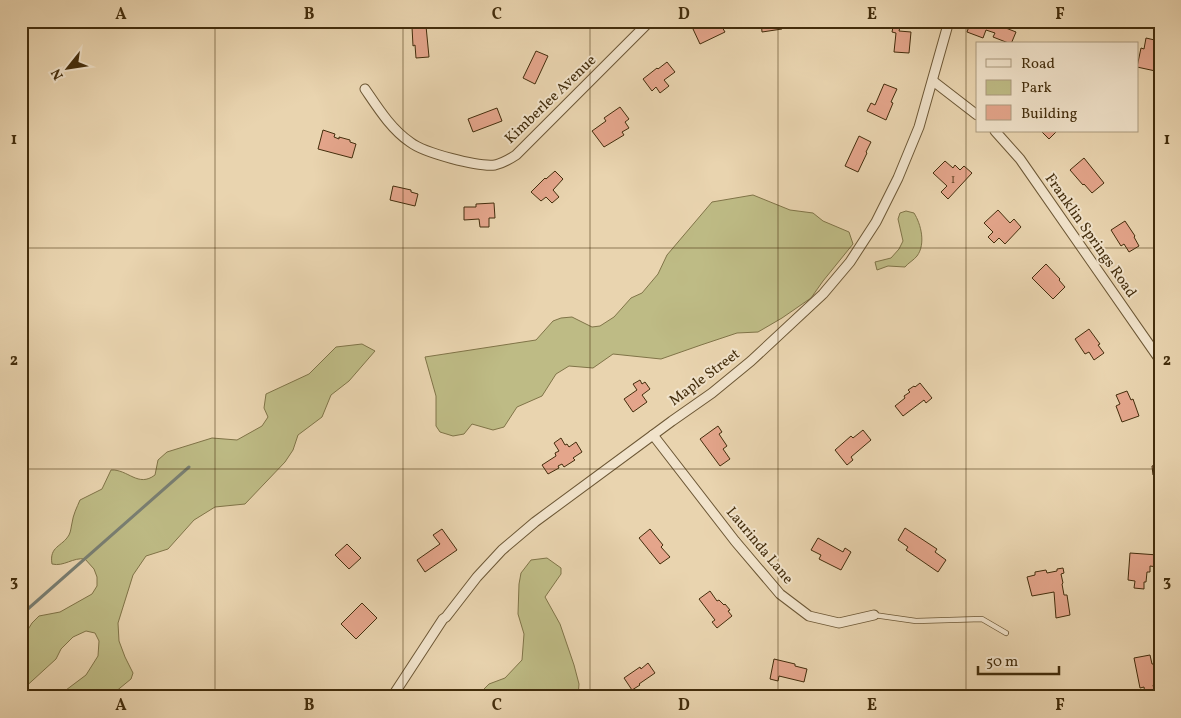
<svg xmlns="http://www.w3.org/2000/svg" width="1181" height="718" viewBox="0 0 1181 718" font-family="Vollkorn,serif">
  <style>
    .green { fill: #bebb85; stroke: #807448 }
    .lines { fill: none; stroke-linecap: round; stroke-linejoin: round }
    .stream { stroke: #797f73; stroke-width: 3 }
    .building { fill: #e4a58b; stroke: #432d0c }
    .service-casing { stroke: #6c5735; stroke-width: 6 }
    .minor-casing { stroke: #6c5735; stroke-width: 11 }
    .service { stroke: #f1e3cb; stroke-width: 4.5 }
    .minor { stroke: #f1e3cb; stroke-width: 9 }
    .grid { fill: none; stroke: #432d0c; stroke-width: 1; stroke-opacity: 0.55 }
    .labels { text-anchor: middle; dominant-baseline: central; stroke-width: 4; stroke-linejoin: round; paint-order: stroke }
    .number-label { font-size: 12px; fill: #6b4b2c }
    .street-label { font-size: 15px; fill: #432d0c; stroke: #f1e3cb }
    .neatline { fill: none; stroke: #432d0c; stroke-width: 2 }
    .grid-label { font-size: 16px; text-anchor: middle; font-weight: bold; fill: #432d0c }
  </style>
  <rect width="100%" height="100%" fill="#e9d4af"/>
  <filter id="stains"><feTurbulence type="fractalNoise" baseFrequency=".004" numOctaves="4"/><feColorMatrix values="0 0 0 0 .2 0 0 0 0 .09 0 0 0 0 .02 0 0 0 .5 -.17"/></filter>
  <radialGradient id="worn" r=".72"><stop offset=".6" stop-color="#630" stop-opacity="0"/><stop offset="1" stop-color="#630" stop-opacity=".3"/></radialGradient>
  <g class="green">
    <polygon points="753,195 790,210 813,213 823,221 849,232 853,244 823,281 811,298 782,318 758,332 737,333 701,345 661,359 613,354 593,368 569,366 556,374 542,396 517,407 504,427 493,430 472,424 464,434 453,436 440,432 436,426 436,396 425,357 536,340 553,321 561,318 572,317 592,327 600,326 614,317 631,298 642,293 658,274 667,255 712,202"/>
    <path d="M906 211 914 213C921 224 926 244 917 256 914 260 908 263 905 267L888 266 877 270 875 262 891 258 899 249 903 241 898 219 900 213Z"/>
    <path d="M362 344 375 351 349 381 331 395 322 417 298 435 293 450 285 462 245 504 215 507 194 520 168 549 146 556 133 575 118 623 119 641 125 657 133 673 131 679 109 697H65L66 690 86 675 98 656 99 641 95 633 86 631 73 637 61 649 56 659 21 691V641L32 623 39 616 60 612 92 594 97 586V577L94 569 85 559C73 557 64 567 52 564 49 546 62 547 69 535 71 531 71 527 72 523 73 515 77 507 80 500L102 489 111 470C128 469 138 488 155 475L158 460 167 452 212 438 237 440 262 426 268 417 264 408 266 394 309 374 336 347Z"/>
    <polygon points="547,558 561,568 561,574 545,597 560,624 574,665 579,684 578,697 483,697 484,689 489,684 505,678 522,660 524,634 518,614 519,584 521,573 531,560"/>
  </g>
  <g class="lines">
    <polyline class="stream" points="21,615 189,467"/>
  </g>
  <g class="building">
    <polygon points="710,21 712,25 719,22 725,32 700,44 693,29"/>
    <polygon points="761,21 781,21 782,29 762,32"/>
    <polygon points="971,21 988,21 1016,32 1011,44 993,37 995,33 986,30 983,38 967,32"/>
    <polygon points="426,26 429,57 416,58 415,45 413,46 412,27"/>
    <polygon points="893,27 900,27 899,31 911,32 909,53 894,52 896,33 892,32"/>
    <polygon points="1146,38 1159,41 1156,54 1160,55 1160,72 1137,67 1141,48 1144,49"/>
    <polygon points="536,51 548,56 535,84 523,78"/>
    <polygon points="667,62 675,72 664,80 669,86 660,93 656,87 652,91 643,79 657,68 658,69"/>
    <polygon points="884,84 897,89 891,102 893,103 886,120 867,111 871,103 875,105"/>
    <polygon points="620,107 629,119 625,122 629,128 622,132 624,135 604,147 592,131 606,121 604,118"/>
    <polygon points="497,108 502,121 473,132 468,119"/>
    <polygon points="323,130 335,134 334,137 339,139 339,137 350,140 350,142 356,144 352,158 318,149"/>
    <polygon points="1041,131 1057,131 1049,139"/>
    <polygon points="859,136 871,142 866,152 867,153 858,172 845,166"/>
    <polygon points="1084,158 1104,183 1092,193 1084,184 1083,185 1070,170"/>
    <polygon points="945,161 953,168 955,165 960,170 964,166 972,173 948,199 941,192 947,186 933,173"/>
    <polygon points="555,171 563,179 553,190 559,197 552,203 546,197 541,201 531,192 545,178 546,179"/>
    <polygon points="393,186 411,190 411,192 418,194 415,206 390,200"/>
    <polygon points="494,203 495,218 489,218 489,227 480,227 479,219 464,220 464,207 476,207 476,204"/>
    <polygon points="998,210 1010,223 1014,219 1021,227 1005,244 999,238 994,243 988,237 993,232 984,223"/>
    <polygon points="1125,221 1135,236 1134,237 1139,246 1129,252 1124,244 1121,246 1111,230"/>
    <polygon points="1046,264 1060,279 1059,280 1065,287 1053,299 1032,278"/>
    <polygon points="1089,329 1100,344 1098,345 1104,353 1094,360 1089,352 1085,354 1075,339"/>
    <polygon points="640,380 642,384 645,382 650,389 642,395 647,402 633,412 624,399 637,390 633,384"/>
    <polygon points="920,383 932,398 926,403 924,400 903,416 895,406 905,398 904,396 910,392 908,390 914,386 915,387"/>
    <polygon points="1127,391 1131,400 1133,399 1139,416 1122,422 1116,406 1120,404 1116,395"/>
    <polygon points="718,426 722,432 719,434 727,446 723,449 730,459 720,466 700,439"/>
    <polygon points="863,430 871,440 851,457 853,460 847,465 835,450 851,436 853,438"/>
    <polygon points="561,438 565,445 567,444 569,447 576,442 582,452 573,458 575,460 564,467 562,464 558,466 559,468 548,474 542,465 556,456 555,453 559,451 554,443"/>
    <polygon points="1157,445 1160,445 1160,473 1153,475 1152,466 1158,464 1157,456 1159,456"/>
    <polygon points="905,528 937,549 935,552 946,560 938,572 906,550 908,547 898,540"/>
    <polygon points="442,529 457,550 425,572 417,560 440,544 433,535"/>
    <polygon points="650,529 663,545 661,547 670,557 660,564 639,538"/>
    <polygon points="818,538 843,552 845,548 851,552 841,570 819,559 821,555 811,550"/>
    <polygon points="347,544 361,558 349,569 335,555"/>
    <polygon points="1130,553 1158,555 1157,567 1150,566 1150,572 1147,572 1146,582 1144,582 1144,589 1134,588 1135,581 1128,580"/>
    <polygon points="1063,568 1064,573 1061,574 1063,583 1062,584 1064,595 1067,595 1070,615 1056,618 1054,592 1032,596 1027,577 1035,575 1035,572 1046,570 1047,573 1057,571 1057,569"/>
    <polygon points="710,591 717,601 719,600 724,605 725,604 730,610 728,611 732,616 717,628 712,622 715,620 699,599"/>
    <polygon points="362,603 377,618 356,639 341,624"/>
    <polygon points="1150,655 1152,664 1154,664 1158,685 1153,685 1155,693 1145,694 1144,687 1140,688 1134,658"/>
    <polygon points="774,659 795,664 795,666 807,669 804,682 779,676 778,681 770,679"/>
    <polygon points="648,663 655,673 639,684 640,685 632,690 624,678 640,667 641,669"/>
  </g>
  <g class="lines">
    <defs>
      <polyline id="service" points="874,615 916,621 982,619 1006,633"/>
      <g id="minor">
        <polyline points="933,81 977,115"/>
        <path d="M365 89C378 108 391 129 410 142 424 153 478 167 495 165 503 163 510 159 516 155L650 21"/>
        <polyline points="995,131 1020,159 1160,360"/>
        <polyline points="653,435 735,541 780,594 809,616 839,623 874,615"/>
        <polyline points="392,697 443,619 446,617 477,577 502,550 535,522 672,421 712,393 751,361 823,294 850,262 876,222 898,178 919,127 949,21"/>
      </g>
    </defs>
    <use href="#service" class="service-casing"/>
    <use href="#minor" class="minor-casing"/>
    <use href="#service" class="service"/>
    <use href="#minor" class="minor"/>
  </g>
  <path class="grid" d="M215 21V697M403 21V697M590 21V697M778 21V697M966 21V697M21 248H1160M21 469H1160"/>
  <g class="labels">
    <g class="number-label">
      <text x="953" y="180">1</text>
    </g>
    <g class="street-label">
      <text transform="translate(551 100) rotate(-44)">Kimberlee Avenue</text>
      <text transform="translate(1090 236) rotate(55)">Franklin Springs Road</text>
      <text transform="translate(705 378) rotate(-37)">Maple Street</text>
      <text transform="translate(759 546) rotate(50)">Laurinda Lane</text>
    </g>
  </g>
  <rect width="1181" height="718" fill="none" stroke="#e9d4af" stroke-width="55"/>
  <rect x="976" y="42" width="162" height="90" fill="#f1e3cb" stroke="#ab9a7f"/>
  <rect x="986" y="59" width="25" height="8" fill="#f1e3cb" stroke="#ab9a7f"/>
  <text x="1021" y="68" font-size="15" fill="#432d0c">Road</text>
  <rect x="986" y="80" width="25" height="15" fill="#bebb85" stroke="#ab9a7f"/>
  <text x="1021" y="92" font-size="15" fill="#432d0c">Park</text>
  <rect x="986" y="105" width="25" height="15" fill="#e4a58b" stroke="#ab9a7f"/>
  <text x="1021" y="118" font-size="15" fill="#432d0c">Building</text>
  <g transform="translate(68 68) rotate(240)" stroke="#f1e3cb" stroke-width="4" paint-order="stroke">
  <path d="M0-4L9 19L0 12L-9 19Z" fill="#432d0c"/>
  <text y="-8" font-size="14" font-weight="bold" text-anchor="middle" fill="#432d0c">N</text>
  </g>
  <path d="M978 666v8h81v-8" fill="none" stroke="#432d0c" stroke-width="2.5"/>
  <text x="986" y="666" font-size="15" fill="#432d0c" stroke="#f1e3cb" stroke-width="4" paint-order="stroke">50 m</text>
  <rect x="28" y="28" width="1126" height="662" class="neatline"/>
  <g class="grid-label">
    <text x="121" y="19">A</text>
    <text x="309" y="19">B</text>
    <text x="497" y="19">C</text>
    <text x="684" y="19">D</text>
    <text x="872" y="19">E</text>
    <text x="1060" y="19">F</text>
    <text x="14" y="144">1</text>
    <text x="1167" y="144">1</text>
    <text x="14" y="365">2</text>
    <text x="1167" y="365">2</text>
    <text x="14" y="586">3</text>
    <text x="1167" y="586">3</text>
    <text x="121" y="710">A</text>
    <text x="309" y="710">B</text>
    <text x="497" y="710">C</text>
    <text x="684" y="710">D</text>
    <text x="872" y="710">E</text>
    <text x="1060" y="710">F</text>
  </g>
  <rect width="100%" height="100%" filter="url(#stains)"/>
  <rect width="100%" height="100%" fill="url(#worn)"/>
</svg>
